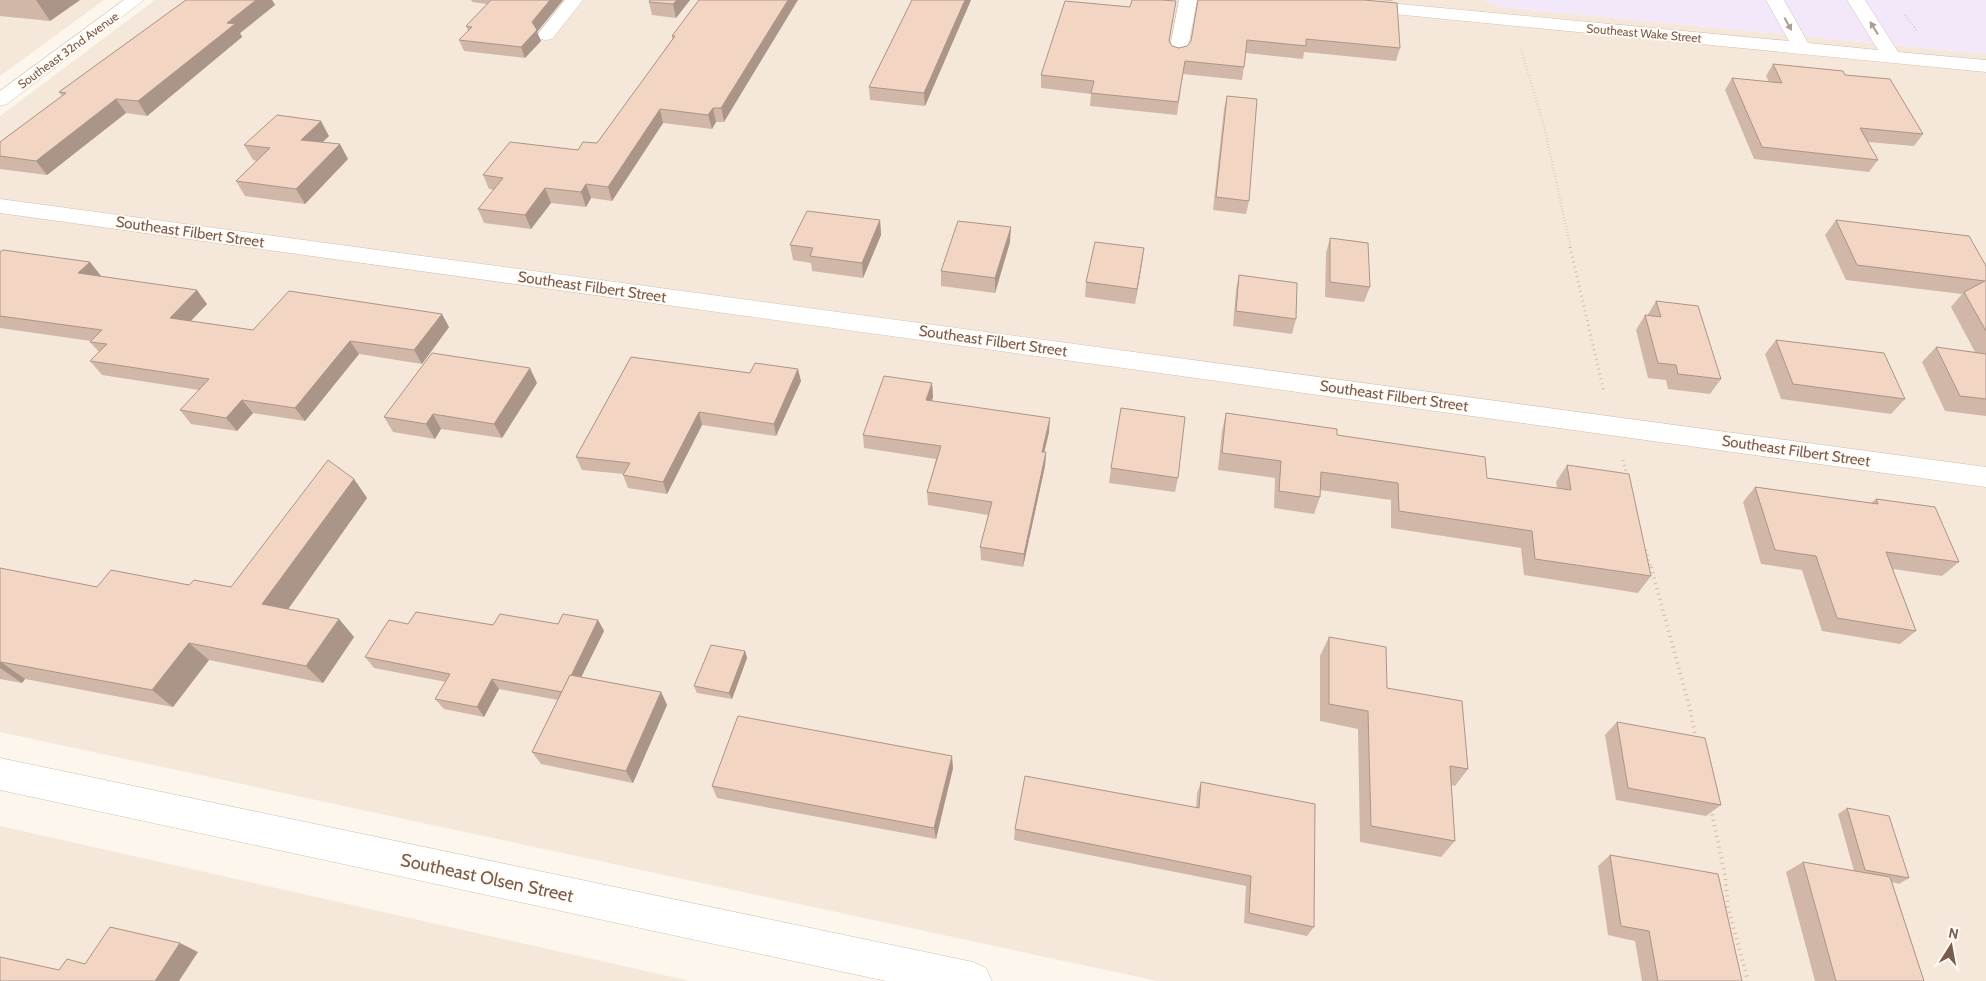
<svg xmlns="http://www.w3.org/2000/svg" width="1986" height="981" viewBox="0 0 1986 981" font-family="Cabin,sans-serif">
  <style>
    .residential { fill: #f5e8da }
    .education { fill: #f3e8fa }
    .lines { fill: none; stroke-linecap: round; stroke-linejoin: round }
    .minor-casing { stroke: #d1beb0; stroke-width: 1 }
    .path-far2 { stroke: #d9b8a5; stroke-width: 2.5; stroke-dasharray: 0.5 2.5; stroke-linecap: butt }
    .path-far1 { stroke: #d9b8a5; stroke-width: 3; stroke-dasharray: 1 4; stroke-linecap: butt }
    .path { stroke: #d9b8a5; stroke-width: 4; stroke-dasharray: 1 4.5; stroke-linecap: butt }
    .minor { fill: #fff; fill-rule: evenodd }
    .wall { fill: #d1b7a8 }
    .shaded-wall { fill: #aa9588 }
    .building { fill: #f3d5c3; stroke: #aa9588 }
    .oneway { fill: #af9d94 }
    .labels { text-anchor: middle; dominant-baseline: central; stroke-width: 4; stroke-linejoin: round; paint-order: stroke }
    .far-street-label { font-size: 12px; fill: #7a5c4d; stroke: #fffaf3 }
    .street-label { font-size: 15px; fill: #7a5c4d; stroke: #fffaf3 }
    .near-street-label { font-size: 18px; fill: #7a5c4d; stroke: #fffaf3 }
  </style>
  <rect width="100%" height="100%" fill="#fdf6ec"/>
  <g class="residential">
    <polygon points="0,0 104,0 0,76"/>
    <polygon points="155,0 1483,0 1499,7 1986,54 1986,981 1157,981 0,732 0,116"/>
    <polygon points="0,826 690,981 0,981"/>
  </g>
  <polygon class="education" points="1483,0 1986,0 1986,54 1499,7"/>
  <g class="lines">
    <defs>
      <g id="minor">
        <polygon points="124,0 144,0 7,104 0,106 0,91"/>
        <polygon points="565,0 583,0 552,39 546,40 540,39 537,35"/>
        <polygon points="1179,0 1197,0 1187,53 1185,57 1178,59 1171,57 1169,53"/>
        <polygon points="1293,0 1357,0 1789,41 1766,0 1784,0 1808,43 1878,50 1847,0 1865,0 1898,52 1986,60 1986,72 1302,5 1296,4"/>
        <polygon points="0,199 1986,467 1986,487 0,213"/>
        <polygon points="0,758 973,962 986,968 992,981 886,981 0,790"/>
      </g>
    </defs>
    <use href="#minor" class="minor-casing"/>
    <g class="path-far2">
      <polyline points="1905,15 1916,30"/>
      <polyline points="1521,49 1544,126 1571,249"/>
    </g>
    <g class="path-far1">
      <polyline points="1570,247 1604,392"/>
      <polyline points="1623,460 1627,476"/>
      <polyline points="1646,550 1651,569"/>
    </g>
    <g class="path">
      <polyline points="1651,567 1690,709 1696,740"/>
      <polyline points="1711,809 1725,875 1728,907 1748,981"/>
    </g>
    <use href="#minor" class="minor"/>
  </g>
  <g class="wall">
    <polygon points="0,0 80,0 50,21 0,16"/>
    <polygon points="186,0 272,0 275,5 240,33 242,37 147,116 126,113 47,175 0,169 0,142 62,96 59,92"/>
    <polygon points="471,0 563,0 537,32 541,41 525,58 464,51 459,40 468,31 466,26 487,4 472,2"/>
    <polygon points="690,0 676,18 652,15 649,2"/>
    <polygon points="699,0 724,122 716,122 712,129 663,123 612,201 591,198 586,207 551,203 531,229 484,223 478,209 494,190 489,189 483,175 578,150 597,143 672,40 672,36"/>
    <polygon points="912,0 971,0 925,106 870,100 869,87"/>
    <polygon points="1198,0 1400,48 1396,61 1304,52 1303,59 1246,53 1242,80 1183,74 1177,115 1090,106 1091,94 1041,88 1041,75 1130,7 1176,1 1169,42 1172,46 1179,48 1187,46 1191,41"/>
    <polygon points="1377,0 1393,0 1392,1"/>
    <polygon points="1773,64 1845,75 1923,134 1914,146 1868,142 1878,160 1869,172 1754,159 1725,90 1732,78 1769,82 1766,76"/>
    <polygon points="1227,96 1249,201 1246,214 1213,210 1224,109"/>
    <polygon points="329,136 322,142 348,159 305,204 245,196 236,181 257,161 253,160 244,145"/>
    <polygon points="880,220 881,235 863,278 812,271 811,263 793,260 790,245"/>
    <polygon points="1836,220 1986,266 1986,416 1945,411 1922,362 1936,347 1975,352 1951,307 1962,294 1846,280 1825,235"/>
    <polygon points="1330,238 1370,287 1364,302 1325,297 1326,253"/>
    <polygon points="1010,242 995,293 941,286 941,271"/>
    <polygon points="1144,248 1135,304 1085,297 1086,282"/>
    <polygon points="0,252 90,262 101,276 101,277 207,304 191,321 253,330 449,327 422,364 359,354 305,421 253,413 237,431 191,424 180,410 199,390 102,375 90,361 99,352 90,342 91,341 0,328"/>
    <polygon points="1239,275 1296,319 1292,334 1233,326 1236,290"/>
    <polygon points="1656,301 1721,379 1710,394 1668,389 1666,380 1648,378 1636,330 1645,315 1647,316"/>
    <polygon points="1776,340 1905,399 1891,414 1781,399 1765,354"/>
    <polygon points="631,357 801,381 776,436 702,425 667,494 628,488 623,475 624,474 582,470 576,457"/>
    <polygon points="537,383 502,438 441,429 435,439 393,432 384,417"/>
    <polygon points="932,383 933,397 932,401 1049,432 1044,452 1046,452 1045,466 1023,567 981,560 980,547 988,515 928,505 927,492 936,459 864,448 863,435"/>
    <polygon points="1226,413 1337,435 1487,478 1557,488 1556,482 1567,465 1651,576 1638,593 1524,575 1521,548 1391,528 1391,500 1320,490 1320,497 1314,514 1274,508 1275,478 1218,470 1222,431"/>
    <polygon points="1111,468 1178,478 1175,492 1109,483"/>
    <polygon points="354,479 367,498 288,609 339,619 354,637 323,683 209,660 173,707 25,679 22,683 0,679 0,568 97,587 189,585 231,587"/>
    <polygon points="1755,487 1871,503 1876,499 1959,562 1942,576 1893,569 1916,631 1900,644 1822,631 1802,570 1761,564 1743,502"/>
    <polygon points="598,620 604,631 581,677 661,692 667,705 633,783 541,764 532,752 558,700 499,689 484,717 444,709 435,699 446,682 374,668 365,657 408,624 493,625 558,624"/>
    <polygon points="1329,637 1387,688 1468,769 1455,786 1451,785 1455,841 1441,857 1360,842 1358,729 1320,721 1320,656"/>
    <polygon points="745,651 747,658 732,699 697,693 694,686"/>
    <polygon points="1617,722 1721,805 1706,816 1616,800 1605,735"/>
    <polygon points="953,768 936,839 717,798 712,786"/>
    <polygon points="1201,782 1314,927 1307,936 1244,923 1246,886 1014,840 1015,829 1196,808 1197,794"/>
    <polygon points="1847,808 1909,878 1899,884 1892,882 1924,981 1815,981 1786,872 1803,862 1854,871 1838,814"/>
    <polygon points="1610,855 1742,981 1642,981 1635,941 1608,935 1598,866"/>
  </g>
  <g class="shaded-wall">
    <polygon points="36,0 80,0 50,21"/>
    <polygon points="256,0 272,0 275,5 240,33 242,37 147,116 138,101 227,23"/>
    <polygon points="550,0 563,0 537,32 541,41 525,58 521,47 532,22"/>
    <polygon points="677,0 690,0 676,18 673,4"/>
    <polygon points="788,0 798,0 724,122 721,108"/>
    <polygon points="965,0 971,0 925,106 924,93"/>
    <polygon points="116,99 126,113 47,175 36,161"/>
    <polygon points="713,108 716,122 712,129 708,115"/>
    <polygon points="660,109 663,123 612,201 608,187"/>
    <polygon points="321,121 329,136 310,155 301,140"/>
    <polygon points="340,144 348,159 305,204 296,189"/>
    <polygon points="586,184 591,198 586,207 581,192"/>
    <polygon points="545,188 551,203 531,229 525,215"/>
    <polygon points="880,220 881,235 863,278 862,263"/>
    <polygon points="1011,227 1010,242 995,293 995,278"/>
    <polygon points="1144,248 1142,263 1135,304 1137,289"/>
    <polygon points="90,262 101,276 89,287 78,273"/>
    <polygon points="197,290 207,304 180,332 170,318"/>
    <polygon points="442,314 449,327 422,364 414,350"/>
    <polygon points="350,341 359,354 305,421 295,408"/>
    <polygon points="530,368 537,383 502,438 494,424"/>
    <polygon points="798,369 801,381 776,436 774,424"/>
    <polygon points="932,383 933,397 927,414 926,400"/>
    <polygon points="242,400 253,413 237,431 226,418"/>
    <polygon points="699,412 702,425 667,494 663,482"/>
    <polygon points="433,414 441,429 435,439 426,424"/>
    <polygon points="1050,418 1049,432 1041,466 1042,452"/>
    <polygon points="1046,452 1045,466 1023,567 1024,554"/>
    <polygon points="354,479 367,498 279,622 262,604"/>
    <polygon points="339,619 354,637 323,683 306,666"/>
    <polygon points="598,620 604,631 569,702 563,692"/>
    <polygon points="189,643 209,660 173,707 152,690"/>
    <polygon points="745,651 747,658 732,699 729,693"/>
    <polygon points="1,662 25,679 22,683 0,668 0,663"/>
    <polygon points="492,679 499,689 484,717 477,707"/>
    <polygon points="661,692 667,705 633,783 626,771"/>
    <polygon points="952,756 953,768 936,839 934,828"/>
    <polygon points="180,943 198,952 179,981 155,981"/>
  </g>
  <g class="building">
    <polygon points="186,0 256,0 227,23 235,24 138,101 116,99 36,161 0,156 0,142 66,93 59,92"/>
    <polygon points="491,0 550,0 532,22 537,30 521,47 459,40 472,27 466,26"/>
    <polygon points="650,0 677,0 673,4 649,2"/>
    <polygon points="699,0 788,0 721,108 713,108 708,115 660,109 608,187 586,184 581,192 545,188 525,215 478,209 503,178 483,175 510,142 578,150 583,142 597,143 675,36 672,36"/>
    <polygon points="912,0 965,0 924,93 869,87"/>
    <polygon points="1132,0 1161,0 1176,1 1169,41 1172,46 1179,48 1187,46 1191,41 1198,0 1364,0 1397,3 1400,48 1306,39 1306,46 1247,40 1244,67 1185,61 1178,102 1091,93 1094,81 1041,75 1065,1 1130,7"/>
    <polygon points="1773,64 1843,71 1845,75 1890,79 1923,134 1860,128 1878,160 1762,147 1732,78 1782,83"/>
    <polygon points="1227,96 1257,99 1249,201 1216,197"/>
    <polygon points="277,115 321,121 301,140 340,144 296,189 236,181 270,148 244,145"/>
    <polygon points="807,211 880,220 862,263 810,256 813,248 790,245"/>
    <polygon points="1836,220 1969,236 1986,266 1986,331 1964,292 1985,281 1857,265"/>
    <polygon points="958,221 1011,227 995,278 941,271"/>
    <polygon points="1330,238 1368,243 1370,287 1330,282"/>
    <polygon points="1095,242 1144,248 1137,289 1086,282"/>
    <polygon points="3,250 90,262 78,273 197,290 170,318 253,330 289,291 442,314 414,350 350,341 295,408 242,400 226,418 180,410 209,379 90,361 107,344 90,342 102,330 0,316 0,252"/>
    <polygon points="1239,275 1297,283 1296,319 1236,311"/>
    <polygon points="1656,301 1698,306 1721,379 1678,374 1676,365 1658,363 1645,315 1661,317"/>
    <polygon points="1776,340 1884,353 1905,399 1793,384"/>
    <polygon points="1936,347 1986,354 1986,399 1960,396"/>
    <polygon points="432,353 530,368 494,424 433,414 426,424 384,417"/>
    <polygon points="631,357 750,373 755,363 798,369 774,424 699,412 663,482 623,475 630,463 576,457"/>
    <polygon points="884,376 932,383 926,400 1050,418 1042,452 1046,452 1024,554 980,547 992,502 927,492 941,446 863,435"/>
    <polygon points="1121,408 1185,417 1178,478 1111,468"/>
    <polygon points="1226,413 1337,429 1337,435 1485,457 1487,478 1571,490 1567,465 1629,474 1651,576 1535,559 1532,531 1399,511 1398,483 1321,472 1320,497 1279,491 1281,461 1222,453"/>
    <polygon points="328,460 354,479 262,604 339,619 306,666 189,643 152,690 1,662 0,663 0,568 97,587 111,570 189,585 194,580 231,587"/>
    <polygon points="1755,487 1878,504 1876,499 1935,507 1959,562 1886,552 1916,631 1837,618 1816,556 1775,550"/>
    <polygon points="416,612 493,625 500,614 558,624 563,614 598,620 571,676 570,675 562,692 492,679 477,707 435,699 450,674 365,657 389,620 408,624"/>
    <polygon points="1329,637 1386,647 1387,688 1462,701 1468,769 1450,766 1455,841 1371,826 1368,711 1329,704"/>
    <polygon points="711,645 745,651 729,693 694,686"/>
    <polygon points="570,675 661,692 626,771 532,752"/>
    <polygon points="738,716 952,756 934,828 712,786"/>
    <polygon points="1617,722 1705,738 1721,805 1628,788"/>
    <polygon points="1025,776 1199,808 1201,782 1315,804 1314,927 1249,913 1251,876 1015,829"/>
    <polygon points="1847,808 1889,816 1909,878 1865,870"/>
    <polygon points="1610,855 1718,874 1742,981 1658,981 1649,931 1621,926"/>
    <polygon points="1803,862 1890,877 1924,981 1836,981"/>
    <polygon points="110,927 180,943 155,981 0,981 0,957 59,970 67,959 85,964"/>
  </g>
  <defs><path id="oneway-solid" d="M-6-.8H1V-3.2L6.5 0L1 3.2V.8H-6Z" transform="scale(1.25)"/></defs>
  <g class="oneway">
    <use href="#oneway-solid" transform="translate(1788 24) rotate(61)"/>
    <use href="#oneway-solid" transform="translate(1874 28) rotate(-122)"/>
  </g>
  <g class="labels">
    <g class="far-street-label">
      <text transform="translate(1644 33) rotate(5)">Southeast Wake Street</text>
      <text transform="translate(68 50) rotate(-36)">Southeast 32nd Avenue</text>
    </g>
    <g class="street-label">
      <text transform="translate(190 232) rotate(8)">Southeast Filbert Street</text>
      <text transform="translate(592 287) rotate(8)">Southeast Filbert Street</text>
      <text transform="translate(993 341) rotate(8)">Southeast Filbert Street</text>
      <text transform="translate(1394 396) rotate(8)">Southeast Filbert Street</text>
      <text transform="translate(1796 451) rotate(8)">Southeast Filbert Street</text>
    </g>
    <g class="near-street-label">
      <text transform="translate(487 878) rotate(12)">Southeast Olsen Street</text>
    </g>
  </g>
  <g transform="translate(1951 946) rotate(11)" stroke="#fffaf3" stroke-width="4" paint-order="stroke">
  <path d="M0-4L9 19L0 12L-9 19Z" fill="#7a5c4d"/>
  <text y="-8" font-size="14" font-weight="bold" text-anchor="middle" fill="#7a5c4d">N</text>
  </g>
</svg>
